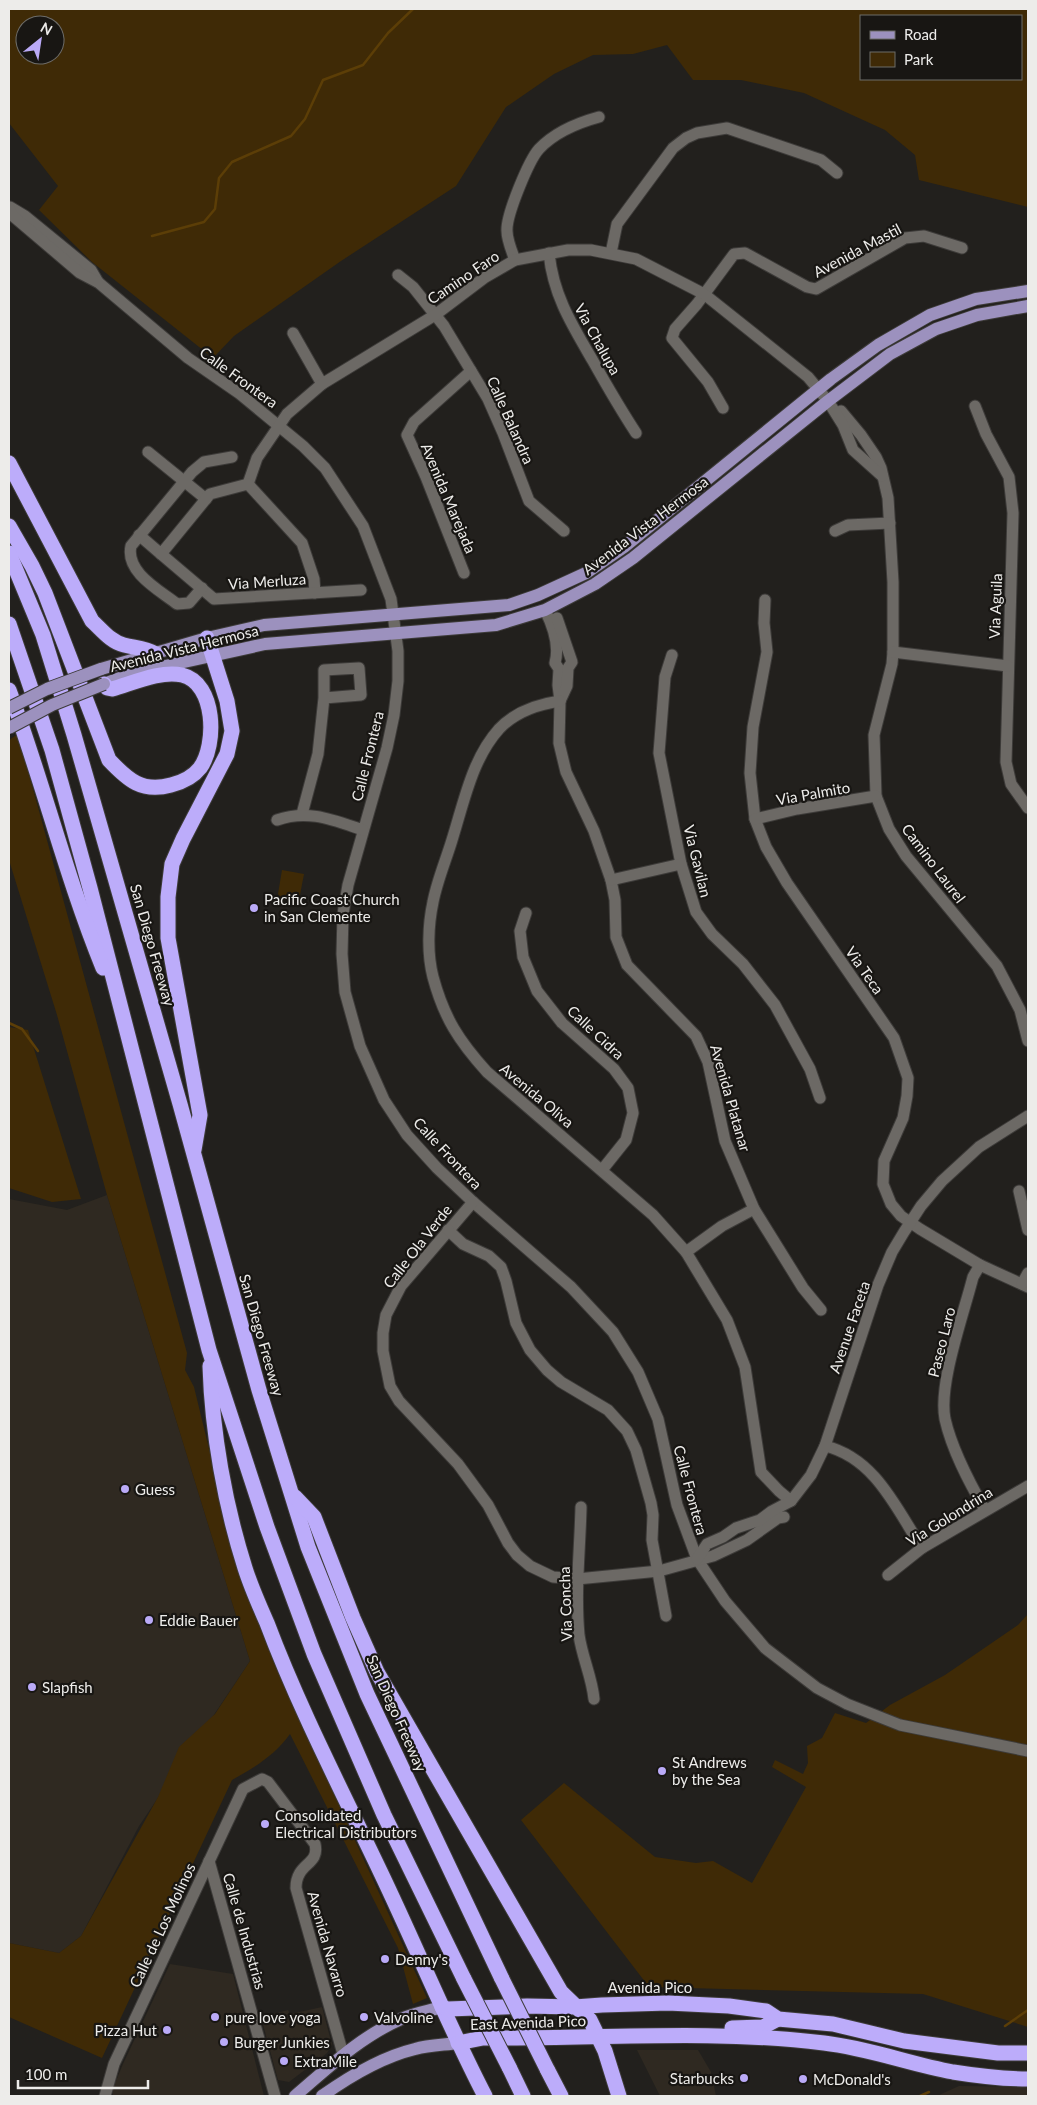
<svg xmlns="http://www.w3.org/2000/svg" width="1037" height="2105" viewBox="0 0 1037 2105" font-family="Lato,sans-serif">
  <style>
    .built { fill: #2f2921 }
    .green { fill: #3f2a06; fill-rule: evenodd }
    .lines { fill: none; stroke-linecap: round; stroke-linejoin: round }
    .stream { stroke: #5c3e07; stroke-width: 2.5 }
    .minor-casing { stroke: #3d3b39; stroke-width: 13 }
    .major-casing { stroke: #3d3b39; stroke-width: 14 }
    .highway-casing { stroke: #3d3b39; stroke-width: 17 }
    .minor { stroke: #6c6965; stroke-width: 11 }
    .major { stroke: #9c91be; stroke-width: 12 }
    .highway { stroke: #bcacfa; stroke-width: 15 }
    .major-bridge-casing { stroke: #3d3b39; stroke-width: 14; stroke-linecap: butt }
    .highway-bridge-casing { stroke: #3d3b39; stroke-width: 17; stroke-linecap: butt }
    .major-bridge { stroke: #9c91be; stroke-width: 12 }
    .highway-bridge { stroke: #bcacfa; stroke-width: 15 }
    .poi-dot { fill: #baaaf7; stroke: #181613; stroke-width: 2 }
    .labels { text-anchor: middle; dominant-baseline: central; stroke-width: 4.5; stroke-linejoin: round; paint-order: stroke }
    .street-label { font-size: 15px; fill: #edecea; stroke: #181613 }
    .poi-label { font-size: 15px; fill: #edecea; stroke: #181613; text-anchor: start }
  </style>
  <rect width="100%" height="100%" fill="#22201d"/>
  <g class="built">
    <polygon points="107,1195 250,1661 139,1826 81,1936 59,1953 9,1943 9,1199 67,1210"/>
    <polygon points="170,1964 233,1974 264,2096 113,2096 113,2088 123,2064"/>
    <polygon points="322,2007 332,2045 327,2053 289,2082 278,2080 261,2017 288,2010 290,2014"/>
    <polygon points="637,2050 698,2050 711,2072 716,2096 660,2096"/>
    <polygon points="959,2086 1028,2087 1028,2096 937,2096"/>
  </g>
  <g class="green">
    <path d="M9 9H1028V207L919 180 915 155 885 130 804 93 741 80H693L667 45 633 54 593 55 554 74 506 107 456 186 341 261 234 336 213 358 92 262 39 210 58 186 9 123ZM1021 16V79H861V16ZM25 25H55V55H25Z"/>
    <path d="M18 734 187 1353 185 1370 194 1387 239 1572 274 1663 427 1998 413 2004 398 1948 290 1734C275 1755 254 1768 232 1780L102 2058 9 2017V1943L59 1953 81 1936 158 1797 179 1747 215 1714 250 1661 107 1195 57 1015 9 860V740Z"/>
    <polygon points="282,870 304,874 299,900 280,897 278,894"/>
    <polygon points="9,1027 28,1030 81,1199 52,1202 9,1188"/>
    <polygon points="1028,1614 1028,2027 923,1994 649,1987 521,1820 564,1783 655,1857 696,1863 713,1861 752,1883 806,1787 772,1767 775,1760 803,1774 808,1763 807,1746 822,1738 835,1713 866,1723 890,1705 945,1675 1018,1625"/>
  </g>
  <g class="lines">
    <g class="stream">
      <polyline points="152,236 204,222 215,209 219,178 232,162 291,136 305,119 323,80 363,65 388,33 413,9"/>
      <polyline points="9,1023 22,1029 38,1051"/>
      <polyline points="1005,2026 1028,2010"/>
      <polyline points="920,2096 929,2092"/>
    </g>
    <defs>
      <g id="minor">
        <polyline points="10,207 25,216 91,270 98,282"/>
        <polyline points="9,208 13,216 80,273 99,283 188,358 240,394 303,446 325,468 363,526 391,599 398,651 398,681 394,715 387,748 348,885 343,914 342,954 345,992 360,1046 384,1100 407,1135 437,1168 473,1202 571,1287 613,1332 638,1372 658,1419 677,1505 697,1559 725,1601 765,1648 817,1688 847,1704 900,1725 1028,1751"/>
        <path d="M549 253C553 295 572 325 593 361 607 386 621 410 636 433"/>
        <polyline points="611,253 617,224 673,148 686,138 697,133 727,128 821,160 837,173"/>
        <path d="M515 260C512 252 507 240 507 231 506 215 529 160 539 149 555 132 577 123 599 117"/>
        <polyline points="398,275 413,287 444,326 488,399 503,433 529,501 564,531"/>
        <polyline points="293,333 322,384"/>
        <polyline points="975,406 986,434 1009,477 1013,513 1006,762 1011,784 1028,808"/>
        <polyline points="723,408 708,382 672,338 675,329 697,304 734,254 745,253 807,287 816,289 905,238 924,236 962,248"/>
        <polyline points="841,411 861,435 876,457 881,468 888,498 893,582 893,652 892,664 874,735 876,796 889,829 906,856 997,966 1020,1010 1028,1041"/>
        <polyline points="148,452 206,499"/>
        <polyline points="248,484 257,458 287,414 322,384 435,315 484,278 515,260 568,250 591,250 636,259 704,294 808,377 828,401 843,425 853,450 882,476"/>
        <polyline points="835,531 848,525 890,523"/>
        <polyline points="139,535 161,554 210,494 248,484 302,543 314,579 315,593"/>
        <polyline points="161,554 214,599 361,590"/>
        <polyline points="464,573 426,477 407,435 414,422 471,371"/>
        <path d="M202 588 189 603 177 604C159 590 125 572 131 546L192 472 204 462 232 457"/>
        <polyline points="765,600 764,623 767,652 753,727 750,773 755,819 766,847 787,883 894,1038 908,1078 907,1096 903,1118 884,1161 883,1184 891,1204 901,1216 920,1229 980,1265 1028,1287"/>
        <path d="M545 610C553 626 560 645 555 663L559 669 558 685 560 701 559 743 566 772 594 831 611 880 615 900 616 937 627 965 696 1036 708 1062 725 1141 754 1209 803 1288 821 1310"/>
        <polyline points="557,618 572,662 568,668 567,686 560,701"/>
        <polyline points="893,652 1008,666"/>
        <polyline points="672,655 665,677 659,753 681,864 696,912 712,934 743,964 775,1005 810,1069 820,1098"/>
        <path d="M560 701C539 704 515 712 499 729 472 759 464 802 452 840 446 860 437 881 433 902 428 925 427 954 433 977 444 1018 459 1041 487 1072L653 1215 686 1252 727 1320 745 1367 761 1472 779 1491 791 1501"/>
        <polyline points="302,814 318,754 324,698 324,670 359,668 361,695 324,698"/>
        <polyline points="755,819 797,809 876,796"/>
        <path d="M277 820C308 809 333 820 363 830"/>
        <polyline points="611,880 681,864"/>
        <polyline points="526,913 520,931 523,957 537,991 562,1023 614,1069 628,1088 633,1113 626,1140 602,1170"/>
        <polyline points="1019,1191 1028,1230"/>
        <polyline points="473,1202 401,1286 386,1315 383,1333 383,1351 390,1386 399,1401 458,1464 488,1505 508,1543 517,1555 530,1566 553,1577 577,1579 659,1571 713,1556 747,1540 778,1518 784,1517"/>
        <polyline points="448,1230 463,1244 489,1256 501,1267 506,1281 516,1323 530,1350 547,1370 561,1382 608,1410 627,1431 636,1450 651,1503 653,1515 652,1540 666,1616"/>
        <polyline points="686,1252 722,1226 754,1209"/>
        <path d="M980 1265 973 1277C964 1313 938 1384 945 1419 952 1450 969 1482 985 1510"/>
        <polyline points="1022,1284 1028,1273"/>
        <path d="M825 1446C875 1458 896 1508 922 1548"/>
        <path d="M581 1507C580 1550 575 1592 579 1635 582 1657 592 1677 594 1699"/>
        <polyline points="697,1559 707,1544 723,1537 736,1528 760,1520 772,1511 791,1501 811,1475 825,1446 878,1285 892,1252 904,1232 921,1206 942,1181 979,1147 1028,1116"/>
        <polyline points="888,1575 922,1548 1028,1486"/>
        <polyline points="209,1861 275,2096"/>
        <path d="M105 2096 114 2064 243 1789 262 1779 268 1782 315 1844C320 1866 296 1862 296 1888L343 2054"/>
      </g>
      <g id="major">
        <polyline points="101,669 207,638 264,625 509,605 538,595 586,573 624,547 831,379 878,345 930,315 976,299 1028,291"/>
        <polyline points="104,684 134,673 265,644 496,625 545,610 595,584 633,558 828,401 890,354 936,329 977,315 1028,306"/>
        <path d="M295 2096C329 2067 360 2037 401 2019 414 2013 429 2011 442 2007"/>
        <path d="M322 2096C350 2076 382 2057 415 2049 429 2045 444 2045 458 2043"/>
      </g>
      <g id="highway">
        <path d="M9 463 92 621C102 630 111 642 124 645 136 648 145 648 156 654"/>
        <path d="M9 526 32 566 45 593 109 760C128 780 142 793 171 785 183 782 193 777 200 768 217 745 216 683 182 675 161 670 133 683 112 689L107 688 104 684"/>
        <polyline points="9,553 43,635 74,735 180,1104 259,1390 308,1547 367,1694 502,1979"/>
        <polyline points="9,624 52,750 90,888 209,1350 267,1527 314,1654 384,1815 464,1979"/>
        <path d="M9 690C43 782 66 877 103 968"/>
        <polyline points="194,1150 200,1115 168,938 168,897 172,864 183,839 227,754 232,731 227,701 207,638"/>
        <path d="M210 1366C212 1433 225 1505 245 1568 251 1587 259 1605 267 1623 299 1708 341 1789 380 1871 416 1946 447 2023 485 2096"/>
        <polyline points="295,1497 314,1517 353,1618 377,1672 561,1992 590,2020 605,2051 619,2096"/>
        <polyline points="442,2007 448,2009 527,2006 575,2007 602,2005 668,2003 729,2006 766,2011 778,2019 833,2024 904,2041 998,2053 1028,2053"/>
        <polyline points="732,2028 763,2027 778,2019"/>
        <path d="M458 2043 483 2038C597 2039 711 2029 824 2043 868 2048 910 2064 953 2072 978 2076 1003 2079 1028 2079"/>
        <polyline points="509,2067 523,2096"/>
        <polyline points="547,2069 561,2096"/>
      </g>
    </defs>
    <use href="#minor" class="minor-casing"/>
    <use href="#major" class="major-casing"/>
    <use href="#highway" class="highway-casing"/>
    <use href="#minor" class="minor"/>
    <use href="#major" class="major"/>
    <use href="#highway" class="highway"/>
    <defs>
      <g id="major-bridge">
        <polyline points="9,708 47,689 101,669"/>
        <polyline points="9,728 52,705 104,684"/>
      </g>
      <g id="highway-bridge">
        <polyline points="464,1979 509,2067"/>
        <polyline points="502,1979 547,2069"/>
      </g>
    </defs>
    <use href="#major-bridge" class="major-bridge-casing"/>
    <use href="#highway-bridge" class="highway-bridge-casing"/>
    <use href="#major-bridge" class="major-bridge"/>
    <use href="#highway-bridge" class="highway-bridge"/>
  </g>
  <g class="poi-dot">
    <circle cx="254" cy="908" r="5"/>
    <circle cx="125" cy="1489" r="5"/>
    <circle cx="149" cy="1620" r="5"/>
    <circle cx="32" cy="1687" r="5"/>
    <circle cx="662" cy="1771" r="5"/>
    <circle cx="265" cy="1824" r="5"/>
    <circle cx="385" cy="1959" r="5"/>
    <circle cx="215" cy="2017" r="5"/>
    <circle cx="364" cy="2017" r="5"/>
    <circle cx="167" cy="2030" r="5"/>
    <circle cx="224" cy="2042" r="5"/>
    <circle cx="284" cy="2061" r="5"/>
    <circle cx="744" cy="2078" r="5"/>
    <circle cx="803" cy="2079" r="5"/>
  </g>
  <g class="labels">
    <g class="street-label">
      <text transform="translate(857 250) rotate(-28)">Avenida Mastil</text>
      <text transform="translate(463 277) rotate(-34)">Camino Faro</text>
      <text transform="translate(598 339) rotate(61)">Via Chalupa</text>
      <text transform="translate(239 377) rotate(36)">Calle Frontera</text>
      <text transform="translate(511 420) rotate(66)">Calle Balandra</text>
      <text transform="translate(449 498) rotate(67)">Avenida Marejada</text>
      <text transform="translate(645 525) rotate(-37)">Avenida Vista Hermosa</text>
      <text transform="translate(267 581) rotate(-4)">Via Merluza</text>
      <text transform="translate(995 606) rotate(-88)">Via Aguila</text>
      <text transform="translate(184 648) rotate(-14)">Avenida Vista Hermosa</text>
      <text transform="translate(367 756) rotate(-76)">Calle Frontera</text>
      <text transform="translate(813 793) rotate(-10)">Via Palmito</text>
      <text transform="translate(698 861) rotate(76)">Via Gavilan</text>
      <text transform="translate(934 863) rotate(53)">Camino Laurel</text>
      <text transform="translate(153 945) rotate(74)">San Diego Freeway</text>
      <text transform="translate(865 970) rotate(55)">Via Teca</text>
      <text transform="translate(596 1032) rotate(43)">Calle Cidra</text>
      <text transform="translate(537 1095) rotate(40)">Avenida Oliva</text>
      <text transform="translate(731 1098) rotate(74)">Avenida Platanar</text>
      <text transform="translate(448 1153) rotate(47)">Calle Frontera</text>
      <text transform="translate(417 1246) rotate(-52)">Calle Ola Verde</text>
      <text transform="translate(849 1327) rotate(-71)">Avenue Faceta</text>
      <text transform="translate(262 1335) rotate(74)">San Diego Freeway</text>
      <text transform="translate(941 1342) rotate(-76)">Paseo Laro</text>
      <text transform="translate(691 1490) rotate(75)">Calle Frontera</text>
      <text transform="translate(949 1516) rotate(-32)">Via Golondrina</text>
      <text transform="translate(565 1604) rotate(-92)">Via Concha</text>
      <text transform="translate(397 1713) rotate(66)">San Diego Freeway</text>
      <text transform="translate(162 1925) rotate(-65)">Calle de Los Molinos</text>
      <text transform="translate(245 1931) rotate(74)">Calle de Industrias</text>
      <text transform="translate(328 1944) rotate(74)">Avenida Navarro</text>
      <text x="650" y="1987">Avenida Pico</text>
      <text transform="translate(528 2022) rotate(-2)">East Avenida Pico</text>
    </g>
    <g class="poi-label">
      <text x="264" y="899">Pacific Coast Church<tspan x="264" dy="17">in San Clemente</tspan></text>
      <text x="135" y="1489">Guess</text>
      <text x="159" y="1620">Eddie Bauer</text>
      <text x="42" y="1687">Slapfish</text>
      <text x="672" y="1762">St Andrews<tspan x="672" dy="17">by the Sea</tspan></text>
      <text x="275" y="1815">Consolidated<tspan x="275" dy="17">Electrical Distributors</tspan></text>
      <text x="395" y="1959">Denny's</text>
      <text x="225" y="2017">pure love yoga</text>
      <text x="374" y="2017">Valvoline</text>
      <text x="157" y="2030" text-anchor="end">Pizza Hut</text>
      <text x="234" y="2042">Burger Junkies</text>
      <text x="294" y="2061">ExtraMile</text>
      <text x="734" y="2078" text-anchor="end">Starbucks</text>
      <text x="813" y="2079">McDonald's</text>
    </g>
  </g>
  <rect width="1037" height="2105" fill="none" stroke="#edecea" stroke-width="20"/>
  <rect x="860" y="15" width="162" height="65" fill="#181613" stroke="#6d6c69"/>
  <rect x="870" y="31" width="25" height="8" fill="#9c91be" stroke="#6d6c69"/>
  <text x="904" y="40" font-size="15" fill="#edecea">Road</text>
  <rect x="870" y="52" width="25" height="15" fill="#3f2a06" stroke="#6d6c69"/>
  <text x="904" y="65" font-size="15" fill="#edecea">Park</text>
  <g transform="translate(40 40) rotate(30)"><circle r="24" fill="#181613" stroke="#6d6c69"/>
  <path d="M0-4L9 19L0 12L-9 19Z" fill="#baaaf7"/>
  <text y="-8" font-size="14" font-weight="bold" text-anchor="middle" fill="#edecea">N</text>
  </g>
  <path d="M18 2080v8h130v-8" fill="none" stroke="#edecea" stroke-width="2.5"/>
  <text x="25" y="2080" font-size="15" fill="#edecea" stroke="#181613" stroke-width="4" paint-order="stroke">100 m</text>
</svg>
